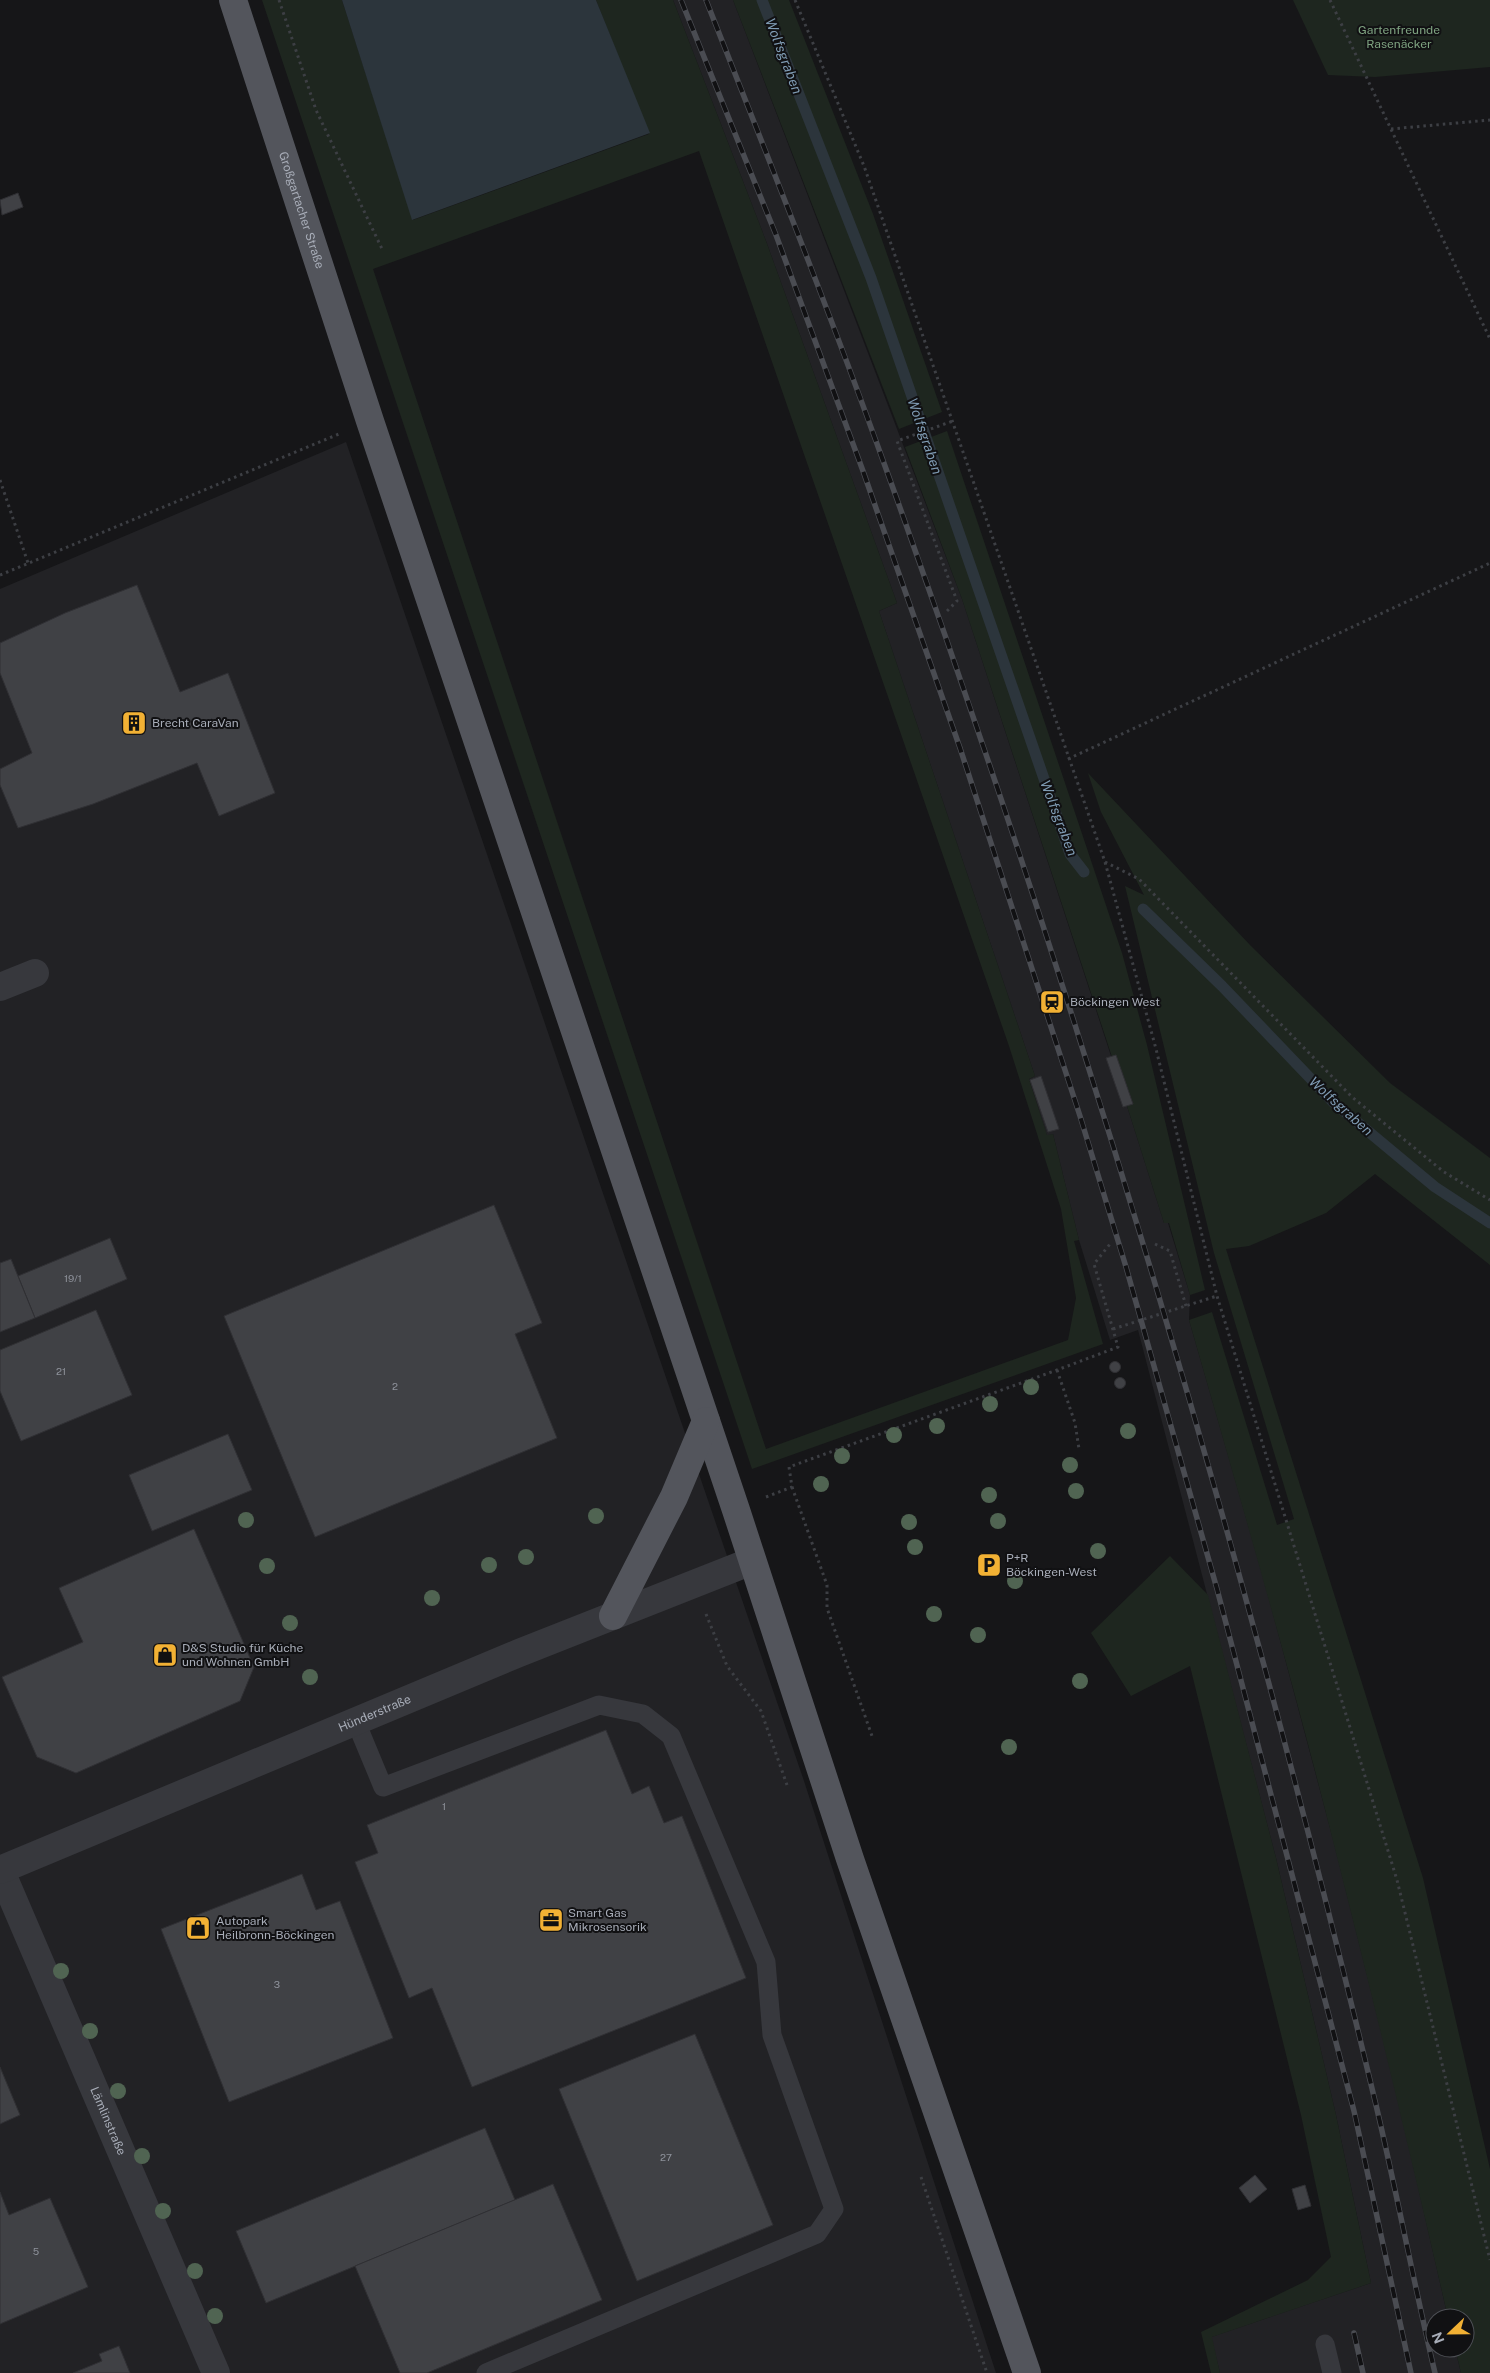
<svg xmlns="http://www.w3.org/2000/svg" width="1490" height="2373" viewBox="0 0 1490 2373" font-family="'Public Sans',sans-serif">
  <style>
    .built { fill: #222225 }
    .green { fill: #1e261f; fill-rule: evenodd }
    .water { fill: #2c353c }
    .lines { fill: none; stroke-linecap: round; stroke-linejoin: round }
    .stream { stroke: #2c353c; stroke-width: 11 }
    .building { fill: #404145; stroke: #303034 }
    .path { stroke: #3d3f44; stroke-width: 3; stroke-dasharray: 2.5 4; stroke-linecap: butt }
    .lane { stroke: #37383d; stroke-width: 19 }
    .street { stroke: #37383d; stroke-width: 28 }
    .primary { stroke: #53555c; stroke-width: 28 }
    .rail-casing { stroke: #4a4c52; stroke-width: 5.5 }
    .rail { stroke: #111113; stroke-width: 4; stroke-dasharray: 11; stroke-linecap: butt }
    .tree { fill: #506452 }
    .labels { text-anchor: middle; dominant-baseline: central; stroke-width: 4; stroke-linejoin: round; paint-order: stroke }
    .number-label { font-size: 10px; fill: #8e929b }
    .park-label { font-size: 12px; fill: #7fa381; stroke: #111113 }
    .street-label { font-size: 12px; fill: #a8adb8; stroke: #111113 }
    .poi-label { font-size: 12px; fill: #a8adb8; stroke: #111113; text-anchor: start }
    .water-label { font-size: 14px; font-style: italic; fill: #7f9bb3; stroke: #111113 }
  </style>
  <rect width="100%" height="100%" fill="#161618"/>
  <g class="built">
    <polygon points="673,0 733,0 962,599 1111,1056 1116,1055 1133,1104 1127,1106 1164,1223 1168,1223 1190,1295 1189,1320 1264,1580 1334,1843 1399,2103 1448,2318 1435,2318 1435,2348 1455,2348 1461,2373 1220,2373 1211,2337 1371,2283 1336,2115 1276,1858 1138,1330 1110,1340 1079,1240 1053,1134 1047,1136 1029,1079 1035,1076 879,611 897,603 766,241"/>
    <polygon points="346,442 804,1781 996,2373 0,2373 0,589"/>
  </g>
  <g class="green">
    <path d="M262 0H342L413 220 649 134 596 0H673L766 241 897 603 879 611 1035 1076 1029 1079 1047 1135 1053 1134 1079 1240 1074 1241 1103 1344 752 1469ZM699 151 1009 1046 1061 1209 1076 1298 1068 1340 766 1449 373 269Z"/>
    <polygon points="733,0 789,0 873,214 942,412 899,429"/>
    <polygon points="1293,0 1490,0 1490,67 1375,77 1328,75"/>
    <polygon points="947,431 1122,953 1147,1045 1205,1290 1190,1295 1169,1223 1164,1223 1127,1106 1133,1103 1116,1055 1112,1057 962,599 905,447"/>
    <path d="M1088 773 1250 945 1390 1083 1490 1158V1265L1375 1174 1326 1213 1249 1246 1226 1249 1423 1878 1490 2169V2373H1461L1455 2348H1465V2318H1448C1412 2160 1374 2002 1334 1845 1290 1669 1239 1495 1189 1320L1212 1312 1277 1525 1294 1519 1214 1253 1125 886 1144 895 1101 812Z"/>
    <polygon points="1170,1556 1208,1595 1276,1858 1336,2115 1371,2283 1212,2337 1220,2373 1211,2373 1201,2332 1308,2280 1331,2257 1301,2115 1190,1666 1131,1696 1091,1633"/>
  </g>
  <polygon class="water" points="342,0 596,0 650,133 412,220"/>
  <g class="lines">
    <g class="stream">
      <polyline points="762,0 871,278 1070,854 1084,872"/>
      <polyline points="1143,909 1222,986 1333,1102 1435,1187 1490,1223"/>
    </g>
  </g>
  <g class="building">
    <polygon points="18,193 23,207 2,215 0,200"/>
    <polygon points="137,585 180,692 228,673 275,793 219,816 197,763 93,804 18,828 0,785 0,769 32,753 0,673 0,643 65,613"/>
    <polygon points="1116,1055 1133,1104 1123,1107 1106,1058"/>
    <polygon points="1041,1076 1059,1129 1048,1132 1030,1080"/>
    <polygon points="494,1205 542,1323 515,1334 557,1438 315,1537 224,1316"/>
    <polygon points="110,1238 127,1279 35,1318 18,1276"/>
    <polygon points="11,1259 35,1318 0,1332 0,1263"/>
    <polygon points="96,1310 132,1395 21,1441 0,1391 0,1350"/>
    <circle cx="1115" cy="1367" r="5.5"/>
    <circle cx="1120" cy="1383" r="5.5"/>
    <polygon points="228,1434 252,1490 152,1531 129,1475"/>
    <polygon points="194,1529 254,1667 240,1701 76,1773 37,1757 2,1677 83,1642 59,1588"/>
    <polygon points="606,1730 632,1794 649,1786 664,1823 682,1816 746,1978 472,2087 432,1988 409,1998 355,1862 378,1853 367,1825"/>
    <polygon points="302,1874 316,1910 340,1901 393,2038 229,2102 161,1929"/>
    <polygon points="695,2034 773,2225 637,2281 559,2089"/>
    <polygon points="0,2067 20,2115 0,2124"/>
    <polygon points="485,2128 515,2200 266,2303 236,2231"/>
    <polygon points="1255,2175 1267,2189 1250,2203 1239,2188"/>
    <polygon points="553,2184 602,2300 427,2373 400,2373 355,2266"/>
    <polygon points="1305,2185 1311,2206 1298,2210 1292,2189"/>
    <polygon points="0,2192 9,2215 50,2198 88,2287 0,2324"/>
    <polygon points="119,2346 130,2373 73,2373 102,2361 99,2354"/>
  </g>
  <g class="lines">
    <g class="path">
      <polyline points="279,0 316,110 383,251"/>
      <polyline points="795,0 864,166 1105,862 1156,1049 1217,1296 1397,1880 1490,2260"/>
      <polyline points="1330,0 1490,339"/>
      <polyline points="1391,129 1490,120"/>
      <polyline points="0,480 28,563"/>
      <polyline points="0,575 339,434"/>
      <polyline points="947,611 957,601 897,441 953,421"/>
      <polyline points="1068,759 1490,563"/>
      <polyline points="1105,862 1139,879 1352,1097 1444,1172 1490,1200"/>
      <polyline points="1155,1244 1170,1251 1186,1306"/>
      <polyline points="1113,1329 1217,1296"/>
      <polyline points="1057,1370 1075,1423 1079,1449"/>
      <polyline points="792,1487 827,1585 827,1608 872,1736"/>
      <polyline points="766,1497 792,1487 789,1467 1057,1370 1118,1347 1094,1264 1110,1244"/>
      <polyline points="706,1614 727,1666 761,1711 787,1785"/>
      <polyline points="921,2177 987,2373"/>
    </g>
    <g class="lane">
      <polyline points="356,1722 383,1787 599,1705 643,1714 671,1736 766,1962 772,2035 834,2209 817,2234 486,2373"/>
      <polyline points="1325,2344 1332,2373"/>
    </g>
    <g class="street">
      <polyline points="0,987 35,973"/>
      <path id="s1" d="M0 1869 216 2373"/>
      <path id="s2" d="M0 1870 519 1653 752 1561"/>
    </g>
    <g class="primary">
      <path id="s3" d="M233 0 370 421 736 1510 850 1859 1027 2373"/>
      <polyline points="613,1616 674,1497 706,1421"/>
    </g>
    <defs>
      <g id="rail">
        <polyline points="681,0 776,235 863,471 960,748 1080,1116 1126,1267 1217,1589 1354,2111 1411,2373"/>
        <path d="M706 0C767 155 829 310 885 466 1028 862 1155 1263 1265 1669 1304 1814 1341 1959 1376 2105 1397 2194 1414 2284 1435 2373"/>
        <polyline points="1354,2333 1363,2373"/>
      </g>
    </defs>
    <use href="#rail" class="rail-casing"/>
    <use href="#rail" class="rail"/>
  </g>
  <g class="tree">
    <circle cx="1031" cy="1387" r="8"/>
    <circle cx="990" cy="1404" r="8"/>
    <circle cx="937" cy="1426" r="8"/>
    <circle cx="1128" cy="1431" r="8"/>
    <circle cx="894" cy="1435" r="8"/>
    <circle cx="842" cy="1456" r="8"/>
    <circle cx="1070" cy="1465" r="8"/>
    <circle cx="821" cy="1484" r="8"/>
    <circle cx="1076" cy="1491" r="8"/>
    <circle cx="989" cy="1495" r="8"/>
    <circle cx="596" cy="1516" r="8"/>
    <circle cx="246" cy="1520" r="8"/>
    <circle cx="998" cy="1521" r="8"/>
    <circle cx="909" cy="1522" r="8"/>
    <circle cx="915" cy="1547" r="8"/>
    <circle cx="1098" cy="1551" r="8"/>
    <circle cx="526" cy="1557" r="8"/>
    <circle cx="489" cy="1565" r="8"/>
    <circle cx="267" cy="1566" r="8"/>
    <circle cx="1015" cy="1581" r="8"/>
    <circle cx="432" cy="1598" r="8"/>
    <circle cx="934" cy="1614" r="8"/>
    <circle cx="290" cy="1623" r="8"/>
    <circle cx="978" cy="1635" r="8"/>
    <circle cx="310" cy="1677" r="8"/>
    <circle cx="1080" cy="1681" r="8"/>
    <circle cx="1009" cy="1747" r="8"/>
    <circle cx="61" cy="1971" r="8"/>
    <circle cx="90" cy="2031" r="8"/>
    <circle cx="118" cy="2091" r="8"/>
    <circle cx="142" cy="2156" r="8"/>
    <circle cx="163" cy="2211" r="8"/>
    <circle cx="195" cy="2271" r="8"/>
    <circle cx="215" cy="2316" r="8"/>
  </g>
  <defs>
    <symbol id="building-square" viewBox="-11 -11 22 22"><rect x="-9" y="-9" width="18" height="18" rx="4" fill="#f2b134" stroke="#111113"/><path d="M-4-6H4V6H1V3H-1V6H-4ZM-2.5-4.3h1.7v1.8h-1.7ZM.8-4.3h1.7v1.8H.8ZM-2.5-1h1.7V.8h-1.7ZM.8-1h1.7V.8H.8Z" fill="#111"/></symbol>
    <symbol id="station-square" viewBox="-11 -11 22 22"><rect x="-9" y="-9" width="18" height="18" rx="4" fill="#f2b134" stroke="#111113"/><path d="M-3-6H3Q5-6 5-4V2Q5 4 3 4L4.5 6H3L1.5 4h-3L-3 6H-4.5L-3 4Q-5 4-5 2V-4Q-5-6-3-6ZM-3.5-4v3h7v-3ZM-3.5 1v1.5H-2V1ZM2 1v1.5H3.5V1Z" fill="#111"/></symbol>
    <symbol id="parking-square" viewBox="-11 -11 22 22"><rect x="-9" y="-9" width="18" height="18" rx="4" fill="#f2b134" stroke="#111113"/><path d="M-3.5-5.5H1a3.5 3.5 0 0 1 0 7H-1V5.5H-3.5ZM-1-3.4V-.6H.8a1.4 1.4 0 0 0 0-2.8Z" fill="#111"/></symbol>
    <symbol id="shop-square" viewBox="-11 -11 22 22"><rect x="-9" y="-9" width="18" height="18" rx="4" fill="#f2b134" stroke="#111113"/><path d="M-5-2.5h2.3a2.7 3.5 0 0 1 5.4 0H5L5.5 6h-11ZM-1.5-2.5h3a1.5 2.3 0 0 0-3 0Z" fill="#111"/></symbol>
    <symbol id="office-square" viewBox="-11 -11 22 22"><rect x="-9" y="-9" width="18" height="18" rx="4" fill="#f2b134" stroke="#111113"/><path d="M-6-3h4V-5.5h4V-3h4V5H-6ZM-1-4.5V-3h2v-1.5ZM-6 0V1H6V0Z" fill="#111"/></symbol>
  </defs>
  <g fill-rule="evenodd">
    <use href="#building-square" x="120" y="709" width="28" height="28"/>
    <use href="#station-square" x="1038" y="988" width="28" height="28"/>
    <use href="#parking-square" x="975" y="1551" width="28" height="28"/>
    <use href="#shop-square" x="151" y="1641" width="28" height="28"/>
    <use href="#office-square" x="537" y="1906" width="28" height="28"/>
    <use href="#shop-square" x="184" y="1914" width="28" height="28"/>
  </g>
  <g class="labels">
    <g class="number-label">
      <text x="73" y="1278">19/1</text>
      <text x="61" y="1371">21</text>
      <text x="395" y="1386">2</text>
      <text x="444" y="1806">1</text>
      <text x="277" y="1984">3</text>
      <text x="666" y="2157">27</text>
      <text x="36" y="2251">5</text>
    </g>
    <g class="park-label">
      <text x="1399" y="30">Gartenfreunde<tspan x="1399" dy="14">Rasenäcker</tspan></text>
    </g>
    <g class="street-label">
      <text stroke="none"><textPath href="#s3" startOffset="221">Großgartacher Straße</textPath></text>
      <text stroke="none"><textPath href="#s2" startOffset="406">Hünderstraße</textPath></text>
      <text stroke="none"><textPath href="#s1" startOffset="274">Lämlinstraße</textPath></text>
    </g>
    <g class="poi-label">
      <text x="152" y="723">Brecht CaraVan</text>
      <text x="1070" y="1002">Böckingen West</text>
      <text x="1006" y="1558">P+R<tspan x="1006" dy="14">Böckingen-West</tspan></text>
      <text x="182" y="1648">D&amp;S Studio für Küche<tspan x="182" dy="14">und Wohnen GmbH</tspan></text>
      <text x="568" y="1913">Smart Gas<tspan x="568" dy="14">Mikrosensorik</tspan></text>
      <text x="216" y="1921">Autopark<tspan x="216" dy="14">Heilbronn-Böckingen</tspan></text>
    </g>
    <g class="water-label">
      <text transform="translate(784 56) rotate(69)">Wolfsgraben</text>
      <text transform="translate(925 436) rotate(71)">Wolfsgraben</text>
      <text transform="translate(1059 818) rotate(69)">Wolfsgraben</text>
      <text transform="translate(1341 1106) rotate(42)">Wolfsgraben</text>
    </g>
  </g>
  <g transform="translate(1450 2333) rotate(248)"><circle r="24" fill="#111113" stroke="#4d4f55"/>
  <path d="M0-4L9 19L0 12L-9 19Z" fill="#f2b134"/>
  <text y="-8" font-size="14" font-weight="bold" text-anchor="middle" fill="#a8adb8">N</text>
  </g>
</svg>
